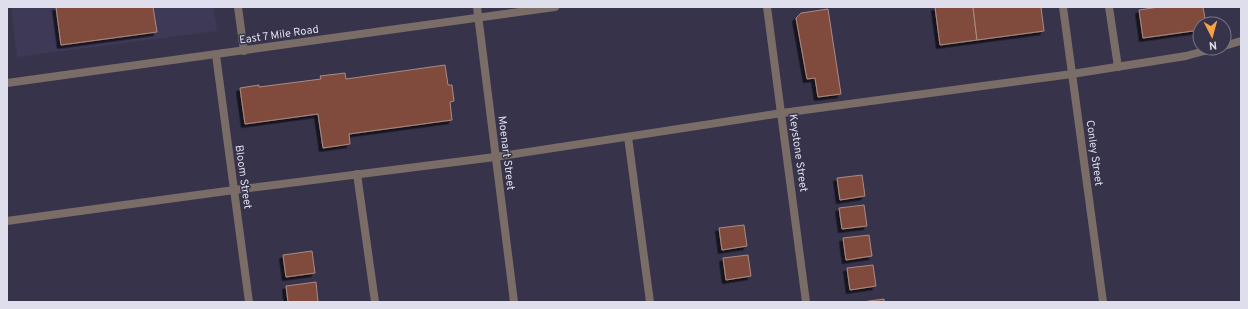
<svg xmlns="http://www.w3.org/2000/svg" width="1248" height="309" viewBox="0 0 1248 309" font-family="Overpass,sans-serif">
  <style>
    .built { fill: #3e3957 }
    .building { fill: #804b3c; stroke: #aa8b82; filter: url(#shadow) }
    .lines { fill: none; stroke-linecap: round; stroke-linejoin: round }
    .service { stroke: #7a6d67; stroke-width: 8 }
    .minor { stroke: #7a6d67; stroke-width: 8 }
    .tertiary { stroke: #7a6d67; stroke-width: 8 }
    .labels { text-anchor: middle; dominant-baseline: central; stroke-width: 3; stroke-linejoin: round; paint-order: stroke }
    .street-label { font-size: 11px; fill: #dfdeed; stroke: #36334a }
  </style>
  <defs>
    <filter id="shadow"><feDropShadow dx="-3.5" dy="3.5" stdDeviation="0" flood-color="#0009"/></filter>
  </defs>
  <rect width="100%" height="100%" fill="#36334a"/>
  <polygon class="built" points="11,7 214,7 217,31 17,57"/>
  <g class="building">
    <polygon points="56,7 153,7 157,32 61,45"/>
    <polygon points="935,7 973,7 977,40 940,45"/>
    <polygon points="973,7 1041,7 1044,31 977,40"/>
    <polygon points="1159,7 1203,7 1206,24 1200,24 1200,30 1143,38 1139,10"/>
    <polygon points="828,9 841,94 818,97 815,78 807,79 796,18 801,13"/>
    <polygon points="445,65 448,85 452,85 454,101 450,102 452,120 349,134 350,144 323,148 318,114 245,124 240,88 259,85 259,87 321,79 320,76 345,73 346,79"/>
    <polygon points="862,175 865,196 840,200 837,178"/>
    <polygon points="864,205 867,226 842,229 839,208"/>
    <polygon points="744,225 747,246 722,250 719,228"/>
    <polygon points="869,235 872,256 846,260 843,238"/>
    <polygon points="312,251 315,273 286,277 283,255"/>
    <polygon points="748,255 751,276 726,280 723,258"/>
    <polygon points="873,265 876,286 850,290 847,268"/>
    <polygon points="316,282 318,302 288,302 286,286"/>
    <polygon points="884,299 884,302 862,302"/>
  </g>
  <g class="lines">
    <g class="service">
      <polyline points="1109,7 1118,67"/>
      <polyline points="1224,46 1241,41"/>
      <polyline points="628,137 650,302"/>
      <polyline points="357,174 375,302"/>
      <polyline points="7,221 234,190 495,157 782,113 1072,74 1186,56 1215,48"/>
    </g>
    <g class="minor">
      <polyline points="238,7 244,51"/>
      <polyline points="477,7 514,302"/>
      <polyline points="767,7 806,302"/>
      <polyline points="1063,7 1103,302"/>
      <polyline points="216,55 249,302"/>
    </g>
    <polyline class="tertiary" points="7,83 555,7"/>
  </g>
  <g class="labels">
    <g class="street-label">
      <text transform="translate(279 35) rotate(-8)">East 7 Mile Road</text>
      <text transform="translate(506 153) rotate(83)">Moenart Street</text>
      <text transform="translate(798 153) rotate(82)">Keystone Street</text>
      <text transform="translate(1094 153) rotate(82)">Conley Street</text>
      <text transform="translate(243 177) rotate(82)">Bloom Street</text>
    </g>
  </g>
  <rect width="1248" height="309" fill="none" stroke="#dfdeed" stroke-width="16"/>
  <g transform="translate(1212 36) rotate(174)"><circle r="19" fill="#36334a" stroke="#7a778b"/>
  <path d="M0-3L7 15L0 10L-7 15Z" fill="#f5a345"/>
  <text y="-6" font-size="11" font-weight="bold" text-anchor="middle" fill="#dfdeed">N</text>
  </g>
</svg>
